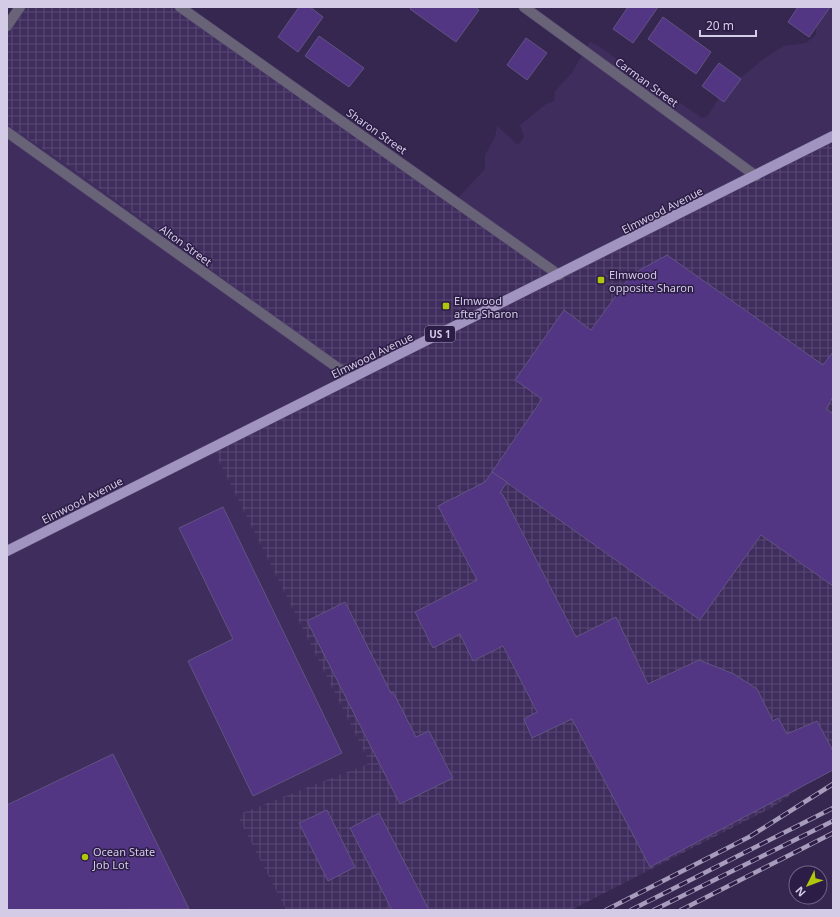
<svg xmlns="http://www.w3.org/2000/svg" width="840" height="917" viewBox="0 0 840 917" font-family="'Noto Sans',sans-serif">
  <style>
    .built { fill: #3f2d5e }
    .industrial { fill: url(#industrial-grid) }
    .building { fill: #533683; stroke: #625382 }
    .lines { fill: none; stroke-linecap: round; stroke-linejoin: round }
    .minor-casing { stroke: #52456c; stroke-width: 11 }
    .major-casing { stroke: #52456c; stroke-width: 11 }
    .minor { stroke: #696378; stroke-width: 10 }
    .major { stroke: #a194c0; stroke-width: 10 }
    .rail-casing { stroke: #a69cbc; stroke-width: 4.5 }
    .rail { stroke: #2c1d46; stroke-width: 3; stroke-dasharray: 9; stroke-linecap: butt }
    .poi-dot { fill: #aec60c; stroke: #2c1d46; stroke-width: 1.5 }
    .labels { text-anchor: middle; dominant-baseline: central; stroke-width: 3; stroke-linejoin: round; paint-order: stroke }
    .shield { fill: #2c1d46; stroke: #a298b7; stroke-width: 1 }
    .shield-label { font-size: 10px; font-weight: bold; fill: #d4cce7 }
    .street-label { font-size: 11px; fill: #d4cce7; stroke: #2c1d46 }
    .poi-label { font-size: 11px; fill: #d4cce7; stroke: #2c1d46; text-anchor: start }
  </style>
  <defs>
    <pattern id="industrial-grid" width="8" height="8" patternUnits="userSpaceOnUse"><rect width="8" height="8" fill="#3f2d5e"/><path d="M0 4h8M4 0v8" fill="none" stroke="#5a4a75"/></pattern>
  </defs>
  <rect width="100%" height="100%" fill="#362751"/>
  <g class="built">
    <polygon points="830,7 833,7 833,135 558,271 468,207 458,198 485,169 485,155 495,137 497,126 518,145 524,137 520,125 546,104 554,101 555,91 571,74 590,42 597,45 702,118 707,117 722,93 765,58 784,46 806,43 816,35 816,26"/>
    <polygon points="7,125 63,162 347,369 358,736 371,763 237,815 286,910 7,910"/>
  </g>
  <polygon class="industrial" points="24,7 189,7 453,196 458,198 468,207 558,271 833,135 833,765 773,807 571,910 286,910 237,815 370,763 212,447 348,374 347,369 63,162 7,125 7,32"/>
  <g class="building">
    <polygon points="299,7 310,7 323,17 298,52 278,37"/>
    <polygon points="412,7 475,7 479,10 456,42 410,9"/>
    <polygon points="628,7 658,7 633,43 613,29"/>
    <polygon points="798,7 830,7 809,37 788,22"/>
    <polygon points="663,17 711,52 696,74 648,39"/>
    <polygon points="319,36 364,68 349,87 305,56"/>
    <polygon points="526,38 547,53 527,80 507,65"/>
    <polygon points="719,63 741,79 724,102 702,86"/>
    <polygon points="667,255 823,365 833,352 833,397 826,409 833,414 833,586 761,535 700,620 492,472 542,399 515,380 564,310 591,330 631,275"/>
    <polygon points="492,472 507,482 500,493 503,495 576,637 616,617 648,684 699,660 734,674 757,689 773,721 778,718 787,734 817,721 833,751 833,770 650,867 572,719 532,738 524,719 537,712 503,646 473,661 460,634 433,648 415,612 477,580 438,506 485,482"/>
    <polygon points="223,507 342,753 253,796 188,661 233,639 179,528"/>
    <polygon points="345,602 391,693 393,692 416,737 429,731 453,778 400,804 307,621"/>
    <polygon points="113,754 189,909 7,910 7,805"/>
    <polygon points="327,810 355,867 328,881 299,823"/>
    <polygon points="379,813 429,910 392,910 350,828"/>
  </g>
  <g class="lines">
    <defs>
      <g id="minor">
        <polyline points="180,7 559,275"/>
        <polyline points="524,7 756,176"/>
        <polyline points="7,26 20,7"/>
        <polyline points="7,132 352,378"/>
      </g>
      <polyline id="major" points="7,551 833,136"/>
    </defs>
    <use href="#minor" class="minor-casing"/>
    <use href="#major" class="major-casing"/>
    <use href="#minor" class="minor"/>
    <use href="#major" class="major"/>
    <defs>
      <g id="rail">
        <polyline points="606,910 749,837 833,784"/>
        <polyline points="631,910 833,808"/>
        <polyline points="654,910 833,821"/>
        <polyline points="681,910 833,833"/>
      </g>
    </defs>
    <use href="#rail" class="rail-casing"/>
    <use href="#rail" class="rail"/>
  </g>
  <g class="poi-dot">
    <rect x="597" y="276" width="8" height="8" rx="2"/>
    <rect x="442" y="302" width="8" height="8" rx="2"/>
    <circle cx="85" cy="857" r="4"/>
  </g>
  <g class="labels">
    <rect class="shield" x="425" y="326" width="30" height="16" rx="3"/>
    <g class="shield-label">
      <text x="440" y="334">US 1</text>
    </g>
    <g class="street-label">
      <text transform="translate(647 82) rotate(36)">Carman Street</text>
      <text transform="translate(377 131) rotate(35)">Sharon Street</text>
      <text transform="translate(662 210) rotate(-27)">Elmwood Avenue</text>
      <text transform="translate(186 245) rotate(36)">Alton Street</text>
      <text transform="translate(372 355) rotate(-26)">Elmwood Avenue</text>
      <text transform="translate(82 500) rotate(-27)">Elmwood Avenue</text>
    </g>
    <g class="poi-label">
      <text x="609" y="274">Elmwood<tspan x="609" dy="13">opposite Sharon</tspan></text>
      <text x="454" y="300">Elmwood<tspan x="454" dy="13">after Sharon</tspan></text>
      <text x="93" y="851">Ocean State<tspan x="93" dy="13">Job Lot</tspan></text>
    </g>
  </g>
  <rect width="840" height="917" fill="none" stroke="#d4cce7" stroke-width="16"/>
  <g transform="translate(808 885) rotate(228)"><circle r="19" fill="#2c1d46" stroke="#6f6386"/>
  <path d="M0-3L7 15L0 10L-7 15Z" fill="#aec60c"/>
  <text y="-6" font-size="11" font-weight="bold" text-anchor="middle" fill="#d4cce7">N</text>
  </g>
  <path d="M700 30v6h56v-6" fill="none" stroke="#d4cce7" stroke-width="2"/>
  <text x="706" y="30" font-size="12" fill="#d4cce7" stroke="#2c1d46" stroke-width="3" paint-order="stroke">20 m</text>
</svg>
